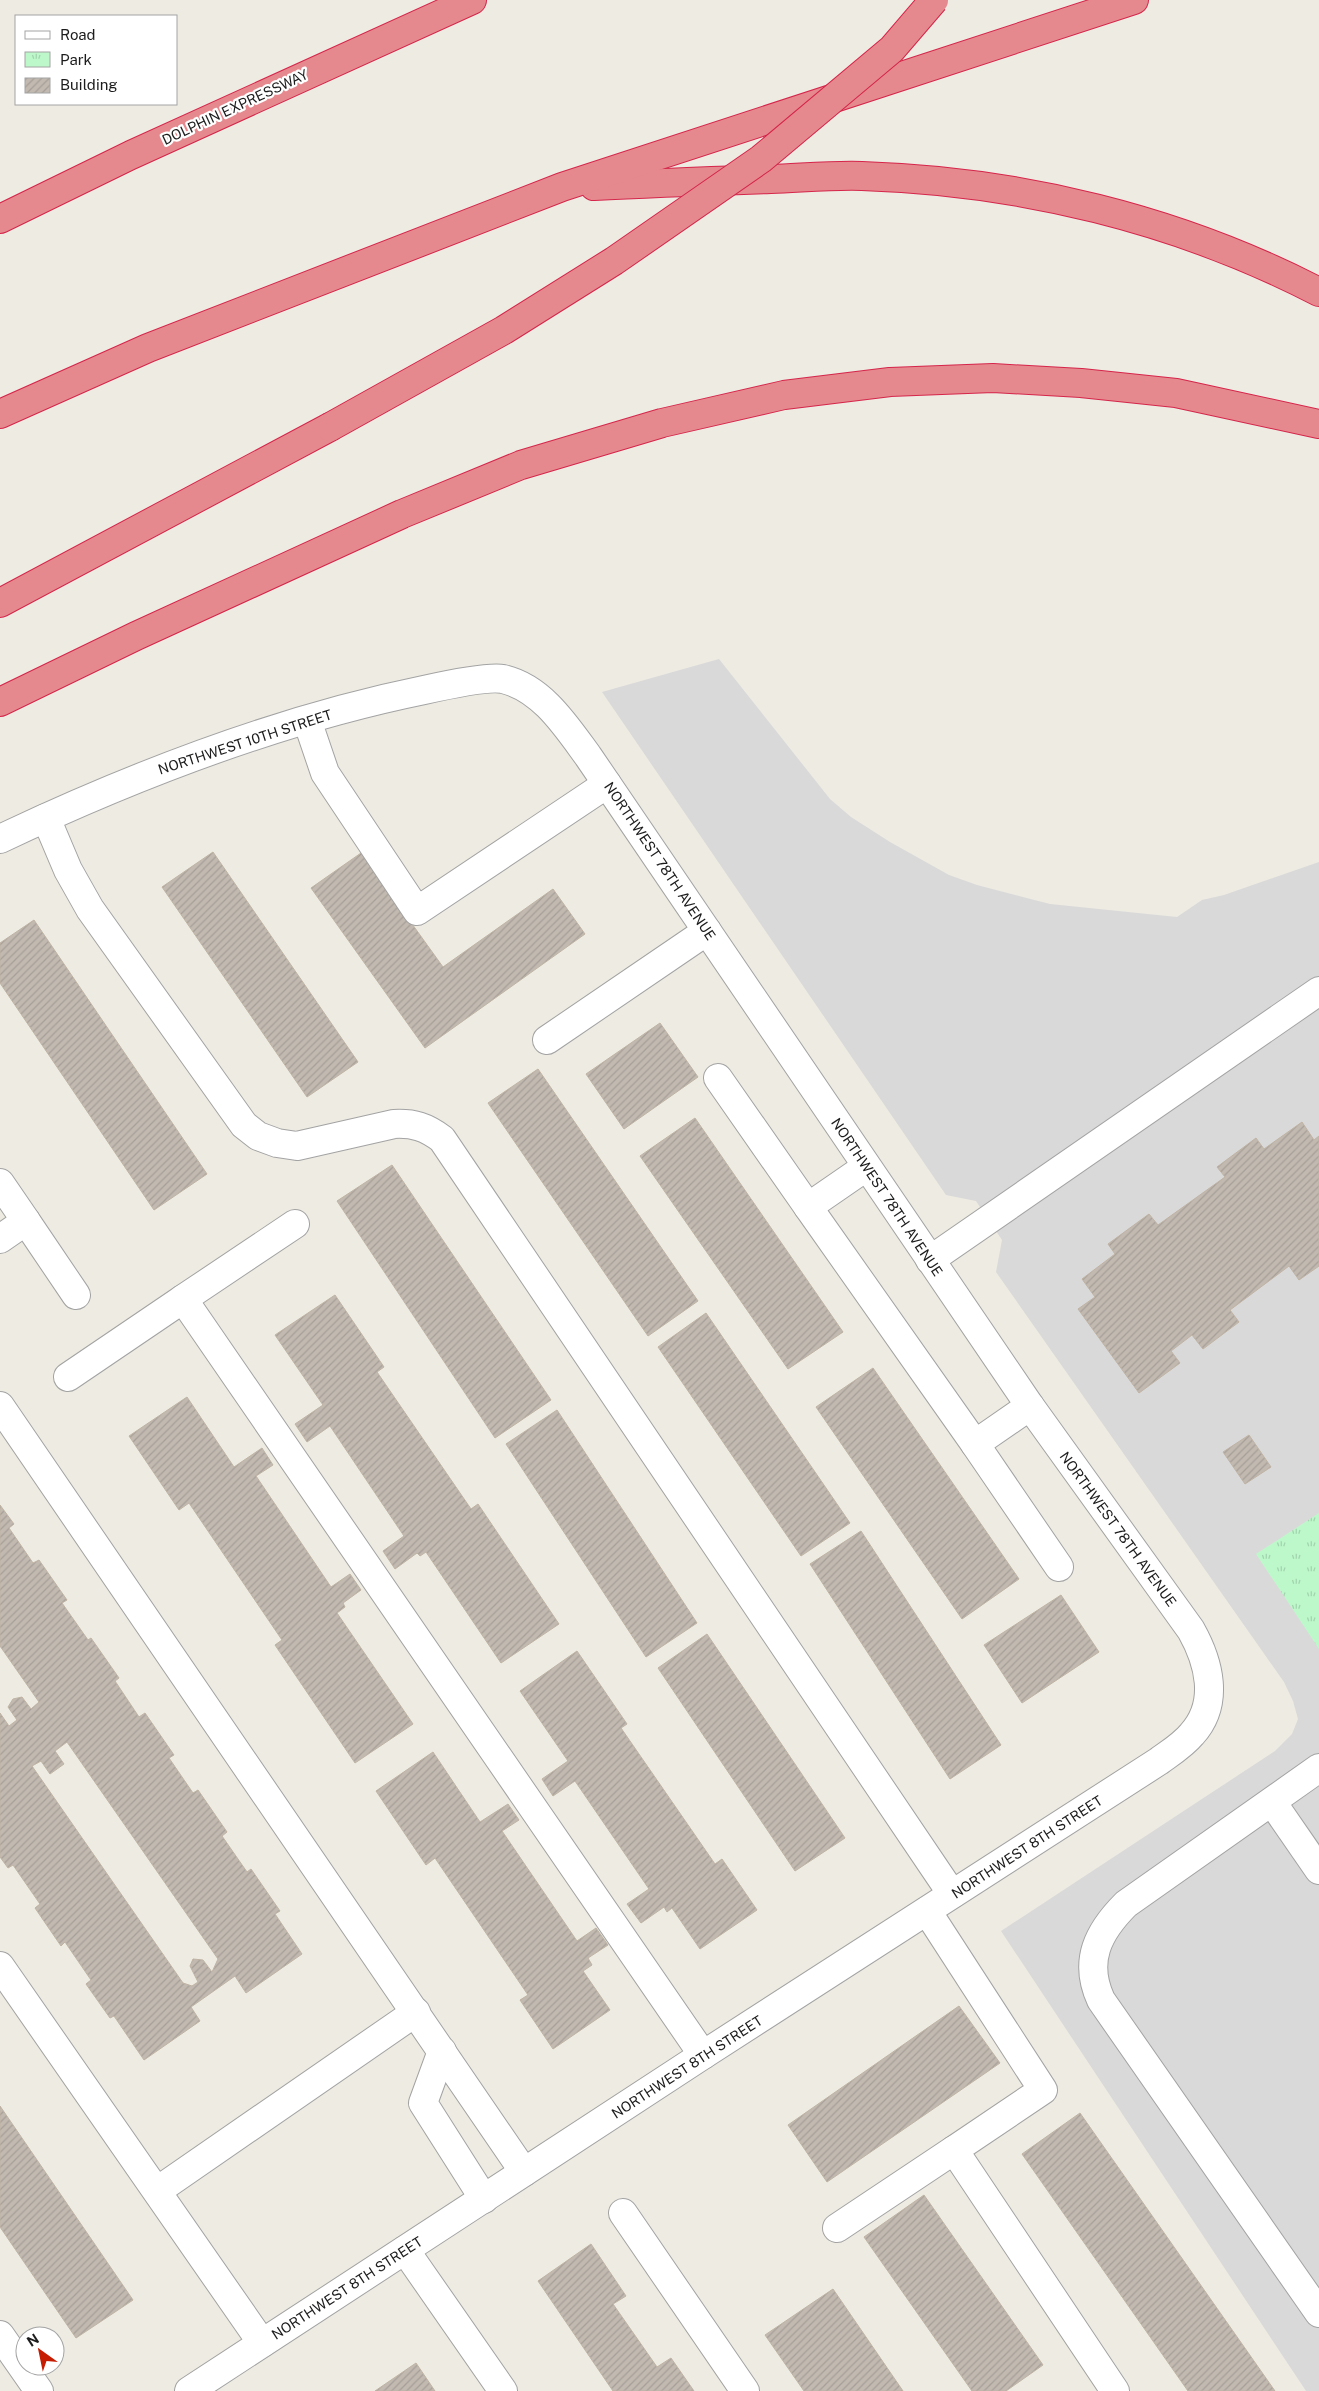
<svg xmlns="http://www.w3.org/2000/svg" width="1319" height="2391" viewBox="0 0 1319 2391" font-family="'Public Sans',sans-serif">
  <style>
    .residential { fill: #dad9d9 }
    .park { fill: url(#park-tufts) }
    .building { fill: url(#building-hatch); stroke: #bfb3a4; fill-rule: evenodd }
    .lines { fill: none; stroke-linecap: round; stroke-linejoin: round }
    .minor-casing { stroke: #a3a3a3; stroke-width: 30 }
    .highway-casing { stroke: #d5254a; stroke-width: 30 }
    .minor { stroke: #fff; stroke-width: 28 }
    .highway { stroke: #e5898e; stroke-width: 28 }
    .highway-bridge-casing { stroke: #d5254a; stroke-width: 30; stroke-linecap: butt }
    .highway-bridge { stroke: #e5898e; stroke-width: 28 }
    .labels { text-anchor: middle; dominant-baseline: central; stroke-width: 4.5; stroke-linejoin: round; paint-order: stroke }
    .street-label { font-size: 14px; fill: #1c1c1c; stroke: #fff }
  </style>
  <defs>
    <pattern id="park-tufts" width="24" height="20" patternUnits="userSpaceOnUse" patternTransform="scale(1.25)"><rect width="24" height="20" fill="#bdf8ca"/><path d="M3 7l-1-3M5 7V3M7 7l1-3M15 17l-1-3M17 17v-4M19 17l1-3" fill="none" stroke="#a2d4ad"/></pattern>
    <pattern id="building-hatch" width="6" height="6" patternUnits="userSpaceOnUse" patternTransform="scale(1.25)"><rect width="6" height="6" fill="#c2bab1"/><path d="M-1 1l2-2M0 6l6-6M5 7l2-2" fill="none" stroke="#a69f98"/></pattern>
  </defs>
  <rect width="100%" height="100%" fill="#edebe2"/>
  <polygon class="residential" points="719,659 830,799 851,817 890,842 949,875 977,885 1050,904 1177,917 1202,900 1224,895 1319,862 1319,2391 1306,2391 1001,1931 1275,1751 1292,1734 1298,1719 1293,1701 1284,1682 996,1272 1002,1240 976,1201 946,1195 602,692"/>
  <polygon class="park" points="1319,1513 1319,1649 1256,1554"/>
  <g class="building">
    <polygon points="213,852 358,1062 307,1097 162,887"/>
    <polygon points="361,853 443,967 553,889 585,934 425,1048 311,888"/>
    <polygon points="34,920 207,1174 154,1210 0,983 0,943"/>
    <polygon points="660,1023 698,1077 624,1129 586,1074"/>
    <polygon points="538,1069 698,1301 648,1336 488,1103"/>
    <polygon points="695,1118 843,1332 788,1369 640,1156"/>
    <polygon points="1302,1122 1314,1140 1319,1136 1319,1266 1299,1280 1289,1266 1230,1310 1239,1322 1203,1349 1192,1335 1171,1351 1180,1363 1139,1393 1078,1309 1095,1297 1082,1279 1115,1254 1108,1244 1149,1214 1158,1225 1225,1177 1217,1167 1256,1138 1264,1149"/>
    <polygon points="392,1165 551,1400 495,1438 337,1201"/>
    <polygon points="335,1295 384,1367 377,1372 471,1509 478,1504 559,1624 501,1663 426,1552 420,1556 417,1553 395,1569 383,1551 404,1536 330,1426 307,1442 295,1424 323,1405 275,1335"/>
    <polygon points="706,1313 850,1523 801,1556 658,1347"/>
    <polygon points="873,1368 1019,1579 962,1619 816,1407"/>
    <polygon points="187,1397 234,1467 262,1448 273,1465 256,1476 331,1587 350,1574 361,1590 343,1603 345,1607 337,1613 413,1724 355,1763 275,1645 282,1640 189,1503 179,1510 129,1436"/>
    <polygon points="557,1410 697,1623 646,1657 506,1444"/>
    <polygon points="1249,1435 1271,1467 1245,1484 1223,1452"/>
    <path d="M0 1505 14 1524 9 1528 33 1563 39 1560 67 1600 62 1603 88 1640 91 1638 119 1678 115 1681 139 1717 145 1713 174 1755 169 1758 193 1793 198 1790 227 1832 222 1836 247 1872 251 1869 280 1911 275 1914 302 1954 246 1993 235 1976 191 2007 200 2021 144 2060 114 2016 110 2018 86 1984 91 1980 65 1942 61 1946 35 1908 40 1904 13 1865 8 1868 0 1857V1713L9 1726 17 1720 8 1707 13 1699 22 1697 31 1709 39 1702 0 1646ZM67 1742 218 1959 212 1972 203 1960 193 1959 190 1966 198 1982 192 1986 183 1983 32 1766 41 1761 50 1774 64 1764 55 1751Z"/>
    <polygon points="861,1531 1001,1745 950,1779 810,1564"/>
    <polygon points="1061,1595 1099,1652 1022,1703 984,1645"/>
    <polygon points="707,1634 845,1838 795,1871 658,1668"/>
    <polygon points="577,1651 627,1724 621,1728 715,1864 722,1859 757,1910 700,1949 672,1908 667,1912 664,1907 641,1923 627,1904 649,1889 575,1781 553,1796 542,1779 568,1761 520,1691"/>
    <polygon points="433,1752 480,1822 508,1804 519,1820 502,1831 577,1941 596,1928 608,1945 588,1958 592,1965 583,1971 610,2010 553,2049 520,2000 528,1995 435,1858 426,1865 376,1791"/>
    <polygon points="959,2006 1000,2063 827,2182 788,2125"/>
    <polygon points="0,2106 133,2300 76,2338 0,2227"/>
    <polygon points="1080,2113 1275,2391 1188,2391 1022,2154"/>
    <polygon points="924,2195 1043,2365 1006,2391 972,2391 864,2237"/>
    <polygon points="591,2244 626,2296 613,2304 657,2367 671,2358 694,2391 613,2391 538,2281"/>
    <polygon points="833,2289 903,2391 804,2391 765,2335"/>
    <polygon points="416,2363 435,2391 375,2391"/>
  </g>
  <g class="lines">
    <defs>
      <g id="minor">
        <polyline points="307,720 325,773 417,911 607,784"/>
        <path d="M46 818 68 870 90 909 244 1125 258 1136 277 1143 297 1146 394 1124C414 1123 426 1127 442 1139L952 1894"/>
        <path d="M0 839C135 775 277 720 424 690 442 686 487 676 503 679 542 688 566 726 588 756L1030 1406 1191 1630C1209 1662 1220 1703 1192 1734 1183 1745 1170 1753 1159 1761L703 2055 189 2391"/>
        <polyline points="547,1040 707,931"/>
        <polyline points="718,1078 808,1207"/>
        <polyline points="866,1167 808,1207 975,1444 1030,1406"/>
        <polyline points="0,1183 26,1221 0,1239"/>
        <polyline points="26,1221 76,1295"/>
        <polyline points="930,1260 1319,991"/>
        <polyline points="183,1299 295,1224"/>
        <polyline points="68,1377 183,1299 703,2055"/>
        <polyline points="0,1406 524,2172"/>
        <polyline points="975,1444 1059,1567"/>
        <path d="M1319 1768 1126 1904C1098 1932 1083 1961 1101 2000L1319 2313"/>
        <polyline points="1272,1802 1319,1870"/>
        <polyline points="927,1911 1043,2090 954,2150 1115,2391"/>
        <polyline points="0,1966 262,2343"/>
        <polyline points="442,2051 423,2103 484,2199"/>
        <polyline points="157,2191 416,2012"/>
        <polyline points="623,2213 745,2391"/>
        <polyline points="837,2228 954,2150"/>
        <polyline points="405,2250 503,2391"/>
        <polyline points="0,2335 39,2391"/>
      </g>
      <g id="highway">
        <path d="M594 186C653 183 712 181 771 179 801 178 832 175 862 176 1020 181 1178 219 1319 292"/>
        <polyline points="0,219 131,155 472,0"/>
        <polyline points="0,414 148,348 562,187 1134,0"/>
        <polyline points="0,603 330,427"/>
        <polyline points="0,702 136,636 402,514 521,465 662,423 784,395 890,382 993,378 1081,383 1176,393 1319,424"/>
      </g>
    </defs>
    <use href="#minor" class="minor-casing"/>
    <use href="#highway" class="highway-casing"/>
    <use href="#minor" class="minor"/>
    <use href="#highway" class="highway"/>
    <defs>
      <polyline id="highway-bridge" points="330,427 504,330 614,261 761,159 892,49 934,0"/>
    </defs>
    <use href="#highway-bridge" class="highway-bridge-casing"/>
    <use href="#highway-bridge" class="highway-bridge"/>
  </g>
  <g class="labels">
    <g class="street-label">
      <text transform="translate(235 107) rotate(-25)">DOLPHIN EXPRESSWAY</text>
      <text transform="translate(245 742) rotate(-18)">NORTHWEST 10TH STREET</text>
      <text transform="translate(660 861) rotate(56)">NORTHWEST 78TH AVENUE</text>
      <text transform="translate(887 1197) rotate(56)">NORTHWEST 78TH AVENUE</text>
      <text transform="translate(1118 1529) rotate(54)">NORTHWEST 78TH AVENUE</text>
      <text transform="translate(1027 1847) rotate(-33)">NORTHWEST 8TH STREET</text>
      <text transform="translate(687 2067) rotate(-33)">NORTHWEST 8TH STREET</text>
      <text transform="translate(347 2288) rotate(-33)">NORTHWEST 8TH STREET</text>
    </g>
  </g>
  <rect x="15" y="15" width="162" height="90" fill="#ffffff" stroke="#a4a4a4"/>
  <rect x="25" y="31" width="25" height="8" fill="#ffffff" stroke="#a4a4a4"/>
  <text x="60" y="40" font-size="15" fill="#1c1c1c">Road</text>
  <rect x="25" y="52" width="25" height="15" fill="url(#park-tufts)" stroke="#a4a4a4"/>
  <text x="60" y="65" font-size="15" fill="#1c1c1c">Park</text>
  <rect x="25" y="78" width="25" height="15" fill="url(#building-hatch)" stroke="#a4a4a4"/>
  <text x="60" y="90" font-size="15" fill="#1c1c1c">Building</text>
  <g transform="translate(40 2351) rotate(327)"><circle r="24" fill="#ffffff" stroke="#a4a4a4"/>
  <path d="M0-4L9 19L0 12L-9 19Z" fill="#c61c02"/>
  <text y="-8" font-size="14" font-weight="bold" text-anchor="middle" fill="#1c1c1c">N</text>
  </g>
</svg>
